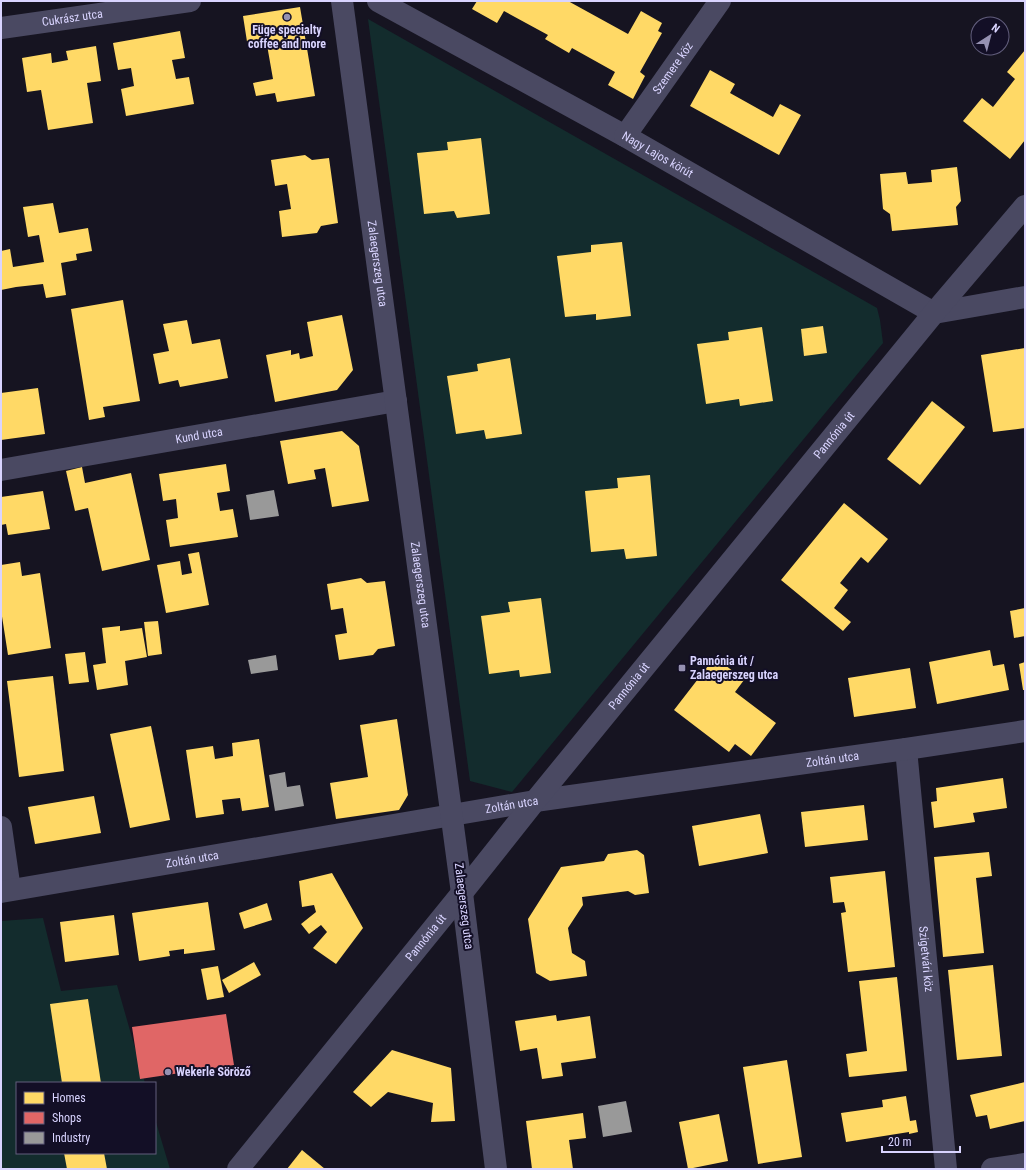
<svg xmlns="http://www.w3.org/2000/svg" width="1026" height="1170" viewBox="0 0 1026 1170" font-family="'Roboto Condensed',sans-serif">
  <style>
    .green { fill: #132c2d }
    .homes { fill: #ffd966 }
    .shops { fill: #e06666 }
    .industry { fill: #999 }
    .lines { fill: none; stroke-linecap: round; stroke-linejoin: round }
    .minor { stroke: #4a4962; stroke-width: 22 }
    .tertiary { stroke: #4a4962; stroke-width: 22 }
    .poi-dot { fill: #9591b1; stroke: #130f26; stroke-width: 1.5 }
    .labels { text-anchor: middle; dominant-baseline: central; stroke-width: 4; stroke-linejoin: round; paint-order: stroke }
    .street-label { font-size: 12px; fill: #d9d4ff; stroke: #130f26 }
    .poi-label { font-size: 12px; font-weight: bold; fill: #d9d4ff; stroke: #130f26; text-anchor: start }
  </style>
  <rect width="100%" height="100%" fill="#161421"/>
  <g class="green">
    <polygon points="368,19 877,308 880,320 883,343 512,792 470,781"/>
    <polygon points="43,918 61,991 117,985 145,1083 17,1083 17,1153 155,1153 155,1119 170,1169 1,1169 1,921"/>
  </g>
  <g class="homes">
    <polygon points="477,1 568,1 628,34 641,11 662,23 658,31 662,33 640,72 645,76 633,99 608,85 615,72 572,48 569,53 545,39 548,35 504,11 497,23 472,9"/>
    <polygon points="300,7 315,96 277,102 275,93 256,96 253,83 273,79 267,45 248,48 243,16"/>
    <polygon points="180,31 185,58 172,60 176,79 189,77 194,104 126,116 121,89 134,86 131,68 118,70 113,43"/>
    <polygon points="96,46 101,81 87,83 93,123 48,130 41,90 27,92 22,58 51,53 52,63 68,60 66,51"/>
    <polygon points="1025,50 1025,140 1010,159 963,121 982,98 993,107 1015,79 1007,72"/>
    <polygon points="710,70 735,84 730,93 773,117 780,104 801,115 779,155 690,106"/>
    <polygon points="481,138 490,214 457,218 454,211 424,214 417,153 448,150 447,142"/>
    <polygon points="305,155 312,160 329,158 338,223 321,226 317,233 282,237 279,211 291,209 287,184 275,186 271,160"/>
    <polygon points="957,167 961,201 956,207 958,225 892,231 890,214 883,209 880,174 906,172 908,184 932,182 931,170"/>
    <polygon points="53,203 59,233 88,228 92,251 76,254 77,260 61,263 66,295 46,298 43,284 16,287 1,290 1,251 10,249 13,267 44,262 39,235 28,237 23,207"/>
    <polygon points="622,242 631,316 596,320 596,314 565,317 557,256 591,252 591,245"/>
    <polygon points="123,300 140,401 103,407 105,417 89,420 71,309"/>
    <polygon points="342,315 353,370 337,390 275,402 266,355 291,350 291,355 299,353 300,359 313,356 307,322"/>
    <polygon points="187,320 192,344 220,339 228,378 180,387 178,380 159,384 153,354 169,351 163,324"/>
    <polygon points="823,326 827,353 804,356 801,329"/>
    <polygon points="762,327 773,401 740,406 739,399 706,404 697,344 729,340 728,332"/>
    <polygon points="1025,348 1025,428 993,432 981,355"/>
    <polygon points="510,358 522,434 486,439 484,430 456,434 447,376 478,371 477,364"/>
    <polygon points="38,388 45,434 1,440 1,393"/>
    <polygon points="932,401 965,427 920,485 887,459"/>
    <polygon points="342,431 359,446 369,501 332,507 325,468 314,470 316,479 288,484 280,441"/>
    <polygon points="226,464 230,491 217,493 220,511 233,509 238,537 170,547 166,520 178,518 176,499 163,501 159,474"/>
    <polygon points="82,467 85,483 131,473 150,560 102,571 88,508 75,511 66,471"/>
    <polygon points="650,475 657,556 626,559 624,549 591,552 585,491 618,488 617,478"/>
    <polygon points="43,491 50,529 8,535 6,524 1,525 1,497"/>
    <polygon points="844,503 888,539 868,563 861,557 840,583 848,590 834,608 851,622 843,631 781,580"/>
    <polygon points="199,552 209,605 166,613 157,565 180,561 182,575 192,573 188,554"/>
    <polygon points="20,562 22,576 40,573 51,648 8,655 1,610 1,565"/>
    <polygon points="361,578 367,583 385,581 395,646 378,649 373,655 339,660 335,635 347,633 343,608 331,610 327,584"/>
    <polygon points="541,598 551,673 520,677 519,670 489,674 481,616 510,612 508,602"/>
    <polygon points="1025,608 1025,636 1014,638 1010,611"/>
    <polygon points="158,621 162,654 148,656 144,622"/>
    <polygon points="120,626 120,631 142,628 147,657 125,661 128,685 97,690 93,665 106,663 102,628"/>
    <polygon points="990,650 993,666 1004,664 1009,690 937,704 929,662"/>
    <polygon points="85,652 89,682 69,684 65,654"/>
    <polygon points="715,657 744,680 735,692 776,723 751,756 735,744 729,752 674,710"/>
    <polygon points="1025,662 1025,690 1023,690 1019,664"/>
    <polygon points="910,668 916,708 854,717 848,678"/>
    <polygon points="53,676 64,771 19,777 7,681"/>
    <polygon points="397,719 408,795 399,810 336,819 330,783 368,777 360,725"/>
    <polygon points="151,726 170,820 130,828 110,734"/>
    <polygon points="259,739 269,807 242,811 240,798 222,800 224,814 196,818 186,750 213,746 215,759 233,756 232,743"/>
    <polygon points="1003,778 1007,808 973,813 975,822 934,828 931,802 937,801 936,788"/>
    <polygon points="94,796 101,833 35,844 28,807"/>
    <polygon points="864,805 868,840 805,847 801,812"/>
    <polygon points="760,814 768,853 699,866 692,826"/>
    <polygon points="637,850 644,855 649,893 635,895 628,891 582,897 583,905 568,928 572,953 585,961 587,976 550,981 536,973 528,919 561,867 604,861 608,854"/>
    <polygon points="989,852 992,876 976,878 984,953 943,957 934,857"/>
    <polygon points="885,871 895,967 848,972 841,913 846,912 844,902 833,903 830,877"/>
    <polygon points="332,873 363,928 336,964 313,948 327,932 321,925 309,934 301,924 316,912 314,905 302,907 299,881"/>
    <polygon points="208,902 215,950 184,954 184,949 169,951 170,956 139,961 132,913"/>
    <polygon points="267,903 272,920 244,929 239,913"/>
    <polygon points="114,915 119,955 65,962 60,922"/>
    <polygon points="254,962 261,975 229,993 222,980"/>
    <polygon points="993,965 1002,1056 957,1060 948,970"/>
    <polygon points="218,966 224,997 207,1000 201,969"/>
    <polygon points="897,977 907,1071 849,1077 846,1054 867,1051 859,981"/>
    <polygon points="88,999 101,1083 62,1083 50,1004"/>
    <polygon points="556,1015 557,1021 590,1016 596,1058 561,1063 563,1076 542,1079 537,1048 520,1051 515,1021"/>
    <polygon points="392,1050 451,1068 455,1121 431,1122 433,1103 388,1092 371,1107 353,1092"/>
    <polygon points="787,1060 802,1157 758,1164 743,1067"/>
    <polygon points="1025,1082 1025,1121 990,1129 987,1115 976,1117 970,1095"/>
    <polygon points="906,1096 910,1121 916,1120 918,1132 909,1134 909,1132 846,1142 841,1113 883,1107 882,1100"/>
    <polygon points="583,1113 586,1138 569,1140 573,1169 532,1169 526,1121"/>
    <polygon points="719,1114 728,1161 688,1169 679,1122"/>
    <polygon points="302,1150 325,1169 287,1169"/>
    <polygon points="64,1153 104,1153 107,1169 67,1169"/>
  </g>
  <polygon class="shops" points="226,1014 234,1065 140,1079 132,1027"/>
  <g class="industry">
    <polygon points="274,490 279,516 250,520 246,495"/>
    <polygon points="276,655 278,670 251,674 248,660"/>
    <polygon points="285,772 287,787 300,785 304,806 275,811 269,775"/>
    <polygon points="626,1101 632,1132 603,1137 598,1106"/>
  </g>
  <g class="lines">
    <g class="minor">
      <path id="s1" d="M378 1 625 136 934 313 1025 297"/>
      <path id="s2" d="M1 28 190 1"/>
      <path id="s3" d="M625 136 720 1"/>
      <path id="s4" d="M1 470 396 401"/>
      <path id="s5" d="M906 749 946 1169"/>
      <polyline points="1,827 10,890"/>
      <path id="s6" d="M1 892 452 815 535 801 906 749 1025 731"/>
      <polyline points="462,893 496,1169"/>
      <path id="s7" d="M238 1169 462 893"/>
      <polyline points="992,1169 1025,1164"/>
    </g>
    <g class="tertiary">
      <path id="s8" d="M342 1 462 893"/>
      <path id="s9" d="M462 893 535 801 934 313 1025 206"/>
    </g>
  </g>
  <g class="poi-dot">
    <circle cx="287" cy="17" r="4"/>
    <rect x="678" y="664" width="8" height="8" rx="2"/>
    <circle cx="168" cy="1072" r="4"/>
  </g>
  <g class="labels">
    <g class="street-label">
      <text stroke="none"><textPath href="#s2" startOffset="72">Cukrász utca</textPath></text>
      <text stroke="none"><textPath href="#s3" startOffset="83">Szemere köz</textPath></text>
      <text stroke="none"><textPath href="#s1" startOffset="319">Nagy Lajos körút</textPath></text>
      <text stroke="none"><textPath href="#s8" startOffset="265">Zalaegerszeg utca</textPath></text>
      <text stroke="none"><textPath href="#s4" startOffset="201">Kund utca</textPath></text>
      <text stroke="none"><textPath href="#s9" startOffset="590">Pannónia út</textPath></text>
      <text stroke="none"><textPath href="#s8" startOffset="589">Zalaegerszeg utca</textPath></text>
      <text stroke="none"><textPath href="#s9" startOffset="266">Pannónia út</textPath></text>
      <text stroke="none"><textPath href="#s6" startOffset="842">Zoltán utca</textPath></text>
      <text stroke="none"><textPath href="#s6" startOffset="518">Zoltán utca</textPath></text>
      <text stroke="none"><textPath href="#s6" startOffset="194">Zoltán utca</textPath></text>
      <text transform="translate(464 906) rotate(83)">Zalaegerszeg utca</text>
      <text stroke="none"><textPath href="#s7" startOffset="298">Pannónia út</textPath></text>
      <text stroke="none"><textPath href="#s5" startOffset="211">Szigetvári köz</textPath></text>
    </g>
    <g class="poi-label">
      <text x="287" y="30" text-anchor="middle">Füge specialty<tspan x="287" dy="14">coffee and more</tspan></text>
      <text x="690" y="661">Pannónia út /<tspan x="690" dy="14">Zalaegerszeg utca</tspan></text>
      <text x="176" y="1072">Wekerle Söröző</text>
    </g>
  </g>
  <rect width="1026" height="1170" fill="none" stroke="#d9d4ff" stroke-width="4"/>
  <rect x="16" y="1082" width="140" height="72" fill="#130f26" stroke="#625e7d"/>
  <rect x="24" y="1092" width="20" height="12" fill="#ffd966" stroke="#625e7d"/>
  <text x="52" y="1102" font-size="12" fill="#d9d4ff">Homes</text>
  <rect x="24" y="1112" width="20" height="12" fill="#e06666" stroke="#625e7d"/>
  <text x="52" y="1122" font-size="12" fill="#d9d4ff">Shops</text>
  <rect x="24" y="1132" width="20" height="12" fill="#999999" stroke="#625e7d"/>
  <text x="52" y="1142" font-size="12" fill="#d9d4ff">Industry</text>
  <g transform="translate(990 36) rotate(36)"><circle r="19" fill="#130f26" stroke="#625e7d"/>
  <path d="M0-3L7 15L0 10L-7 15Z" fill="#9591b1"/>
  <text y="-6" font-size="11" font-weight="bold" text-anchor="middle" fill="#d9d4ff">N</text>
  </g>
  <path d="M882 1146v6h78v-6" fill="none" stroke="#d9d4ff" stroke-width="2"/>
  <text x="888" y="1146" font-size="12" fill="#d9d4ff" stroke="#130f26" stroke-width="3" paint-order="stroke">20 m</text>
</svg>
